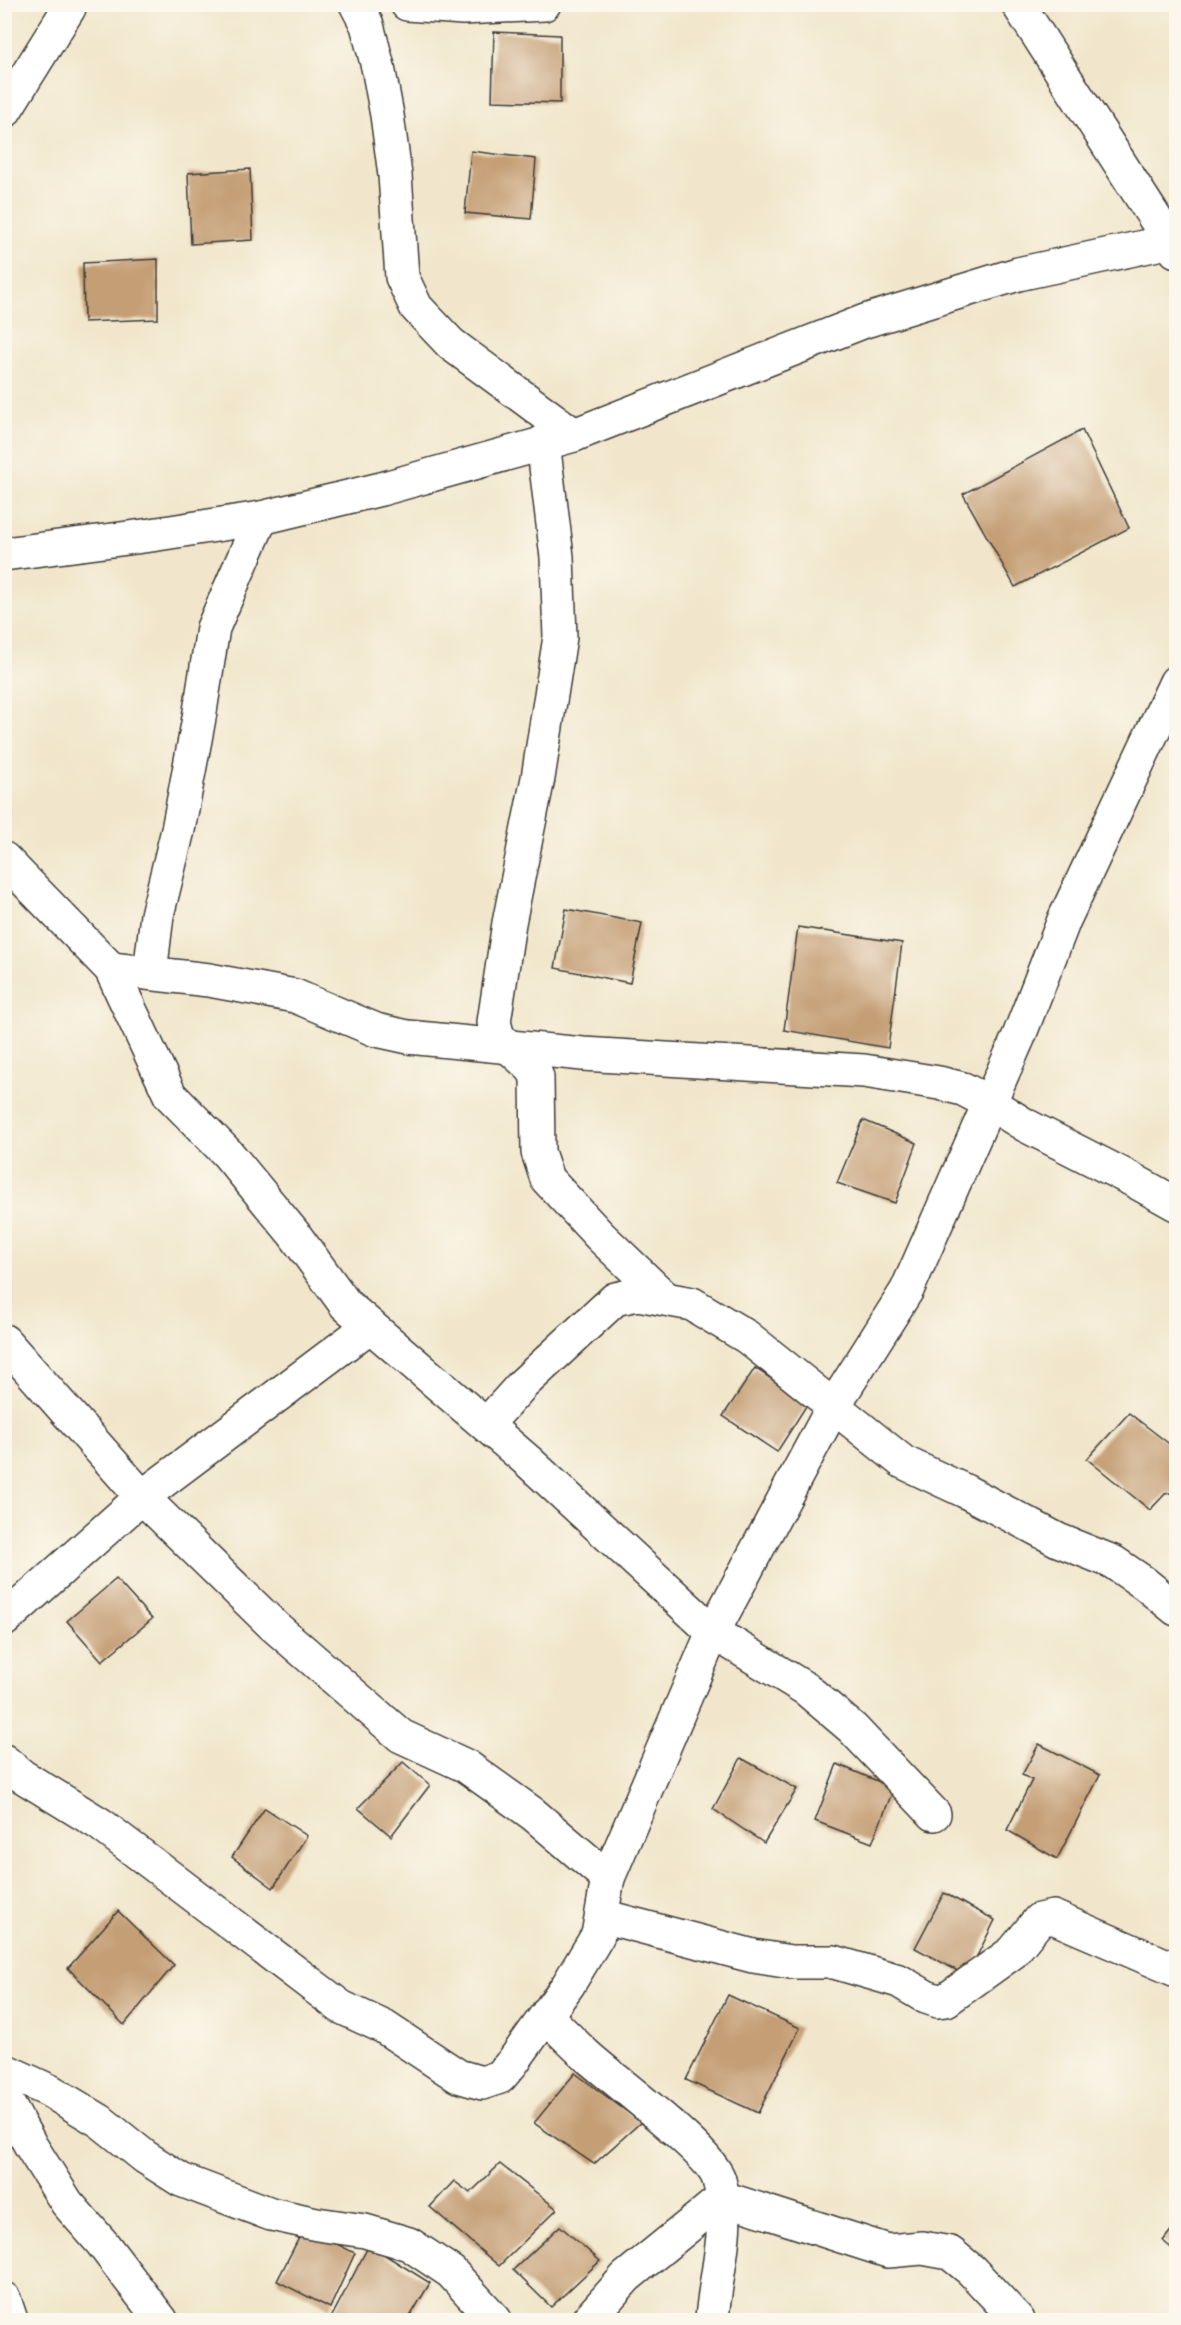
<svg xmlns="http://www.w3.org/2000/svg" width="1181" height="2325" viewBox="0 0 1181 2325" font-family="'Comic Neue',sans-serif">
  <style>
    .building { fill: #c49e75 }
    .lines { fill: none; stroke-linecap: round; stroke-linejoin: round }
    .minor-casing { stroke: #3c3a36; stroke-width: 36 }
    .minor { stroke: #fff; stroke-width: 33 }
  </style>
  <rect width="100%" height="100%" fill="#fbf7ec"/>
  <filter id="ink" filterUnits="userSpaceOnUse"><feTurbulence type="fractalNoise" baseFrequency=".0167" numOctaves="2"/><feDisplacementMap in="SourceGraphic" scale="12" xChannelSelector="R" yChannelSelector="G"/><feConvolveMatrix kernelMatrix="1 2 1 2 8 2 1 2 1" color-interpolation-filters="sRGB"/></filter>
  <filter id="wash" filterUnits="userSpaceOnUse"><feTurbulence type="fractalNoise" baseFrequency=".008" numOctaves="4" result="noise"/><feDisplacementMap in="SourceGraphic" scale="24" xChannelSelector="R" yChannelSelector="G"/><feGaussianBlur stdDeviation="1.35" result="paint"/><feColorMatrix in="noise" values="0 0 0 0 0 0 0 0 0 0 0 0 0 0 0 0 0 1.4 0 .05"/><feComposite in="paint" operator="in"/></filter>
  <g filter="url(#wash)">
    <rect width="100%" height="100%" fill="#f1e6cb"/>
    <g id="blocks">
      <g class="building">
        <polygon points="494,32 560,35 560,103 492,101"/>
        <polygon points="471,151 536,159 531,219 465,213"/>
        <polygon points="250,169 253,240 191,244 188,173"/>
        <polygon points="158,259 158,319 84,322 83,263"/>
        <polygon points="1082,430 1129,528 1015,587 963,494"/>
        <polygon points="566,909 642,923 630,983 555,968"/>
        <polygon points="798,927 902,943 888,1048 784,1030"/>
        <polygon points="863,1120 917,1143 895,1203 837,1183"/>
        <polygon points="755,1368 808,1403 777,1452 723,1416"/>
        <polygon points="1129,1413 1176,1449 1176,1492 1165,1494 1150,1510 1087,1459"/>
        <polygon points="116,1579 152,1619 102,1661 67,1621"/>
        <polygon points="1039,1744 1100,1775 1057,1859 1007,1830 1032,1780 1022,1775"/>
        <polygon points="741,1758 797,1789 764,1843 713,1809"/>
        <polygon points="403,1762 430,1785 391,1836 358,1808"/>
        <polygon points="837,1764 894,1788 872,1843 815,1821"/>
        <polygon points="265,1808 307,1836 273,1888 232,1857"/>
        <polygon points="944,1893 995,1920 967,1976 915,1948"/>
        <polygon points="118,1911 174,1965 124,2025 68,1968"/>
        <polygon points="728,1995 800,2028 758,2113 686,2080"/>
        <polygon points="575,2073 641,2122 594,2164 534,2123"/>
        <polygon points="500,2164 557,2209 499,2266 430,2207 454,2181 470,2193"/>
        <polygon points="1176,2224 1176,2252 1163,2241"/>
        <polygon points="560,2226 600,2261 551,2307 513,2270"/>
        <polygon points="304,2228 355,2253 330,2308 277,2281"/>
        <polygon points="369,2245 430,2283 408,2320 330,2320"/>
      </g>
    </g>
  </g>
  <g filter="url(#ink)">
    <use href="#blocks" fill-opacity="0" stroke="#3c3a36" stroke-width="1.5"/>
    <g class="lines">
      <defs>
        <g id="minor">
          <polyline points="356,4 367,25 378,67 387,115 395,175 402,277 416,307 451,344 574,435"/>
          <polyline points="407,4 463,8 544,4"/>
          <polyline points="1018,4 1176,251"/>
          <polyline points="4,112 69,8"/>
          <polyline points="543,442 557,557 560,637 538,778 509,923 494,1022 498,1037 532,1068 537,1077 538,1152 547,1179 600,1236 666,1299"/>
          <polyline points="4,554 151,535 261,518 381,489 574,435 865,321 1018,274 1176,240"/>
          <polyline points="4,859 111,969 170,1095 228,1154 294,1234 346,1305 529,1462 713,1632 806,1689 852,1728 934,1814"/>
          <polyline points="111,969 209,980 295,996 376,1030 408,1037 583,1054 864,1071 939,1083 963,1089 988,1102 1025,1125 1131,1179 1176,1204"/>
          <polyline points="150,973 157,915 178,830 199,718 213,628 261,518"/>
          <polyline points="4,1341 142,1497 273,1625 401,1736 466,1766 533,1814 608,1878"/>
          <polyline points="486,1425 523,1384 615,1299 638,1294 692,1304 747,1337 903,1462 965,1491 1058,1540 1113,1562 1144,1583 1176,1609"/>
          <polyline points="4,1620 142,1497 370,1326"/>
          <polyline points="4,1761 22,1776 100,1824 341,2007 384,2027 458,2076 482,2083 500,2077 512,2063 568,1985 598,1935 608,1878 713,1632 833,1407 907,1290 1019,1036 1064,920 1176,682"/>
          <polyline points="602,1916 753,1956 791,1962 834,1962 899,1981 926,1997 938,2001 946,2000 1013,1952 1039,1920 1053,1917 1176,1970"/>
          <path d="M547 2017C560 2030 573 2043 586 2055 612 2079 712 2152 719 2180 732 2226 715 2274 712 2320"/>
          <polyline points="4,2070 50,2091 100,2121 145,2157 181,2180 271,2214 317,2224 365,2231 409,2244 451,2272 495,2320"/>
          <polyline points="4,2097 31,2146 67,2203 102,2243 161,2320"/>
          <polyline points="4,2299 11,2320"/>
          <polyline points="588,2320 626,2277 723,2198 888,2251 922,2248 950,2253 971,2270 1018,2320"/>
        </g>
      </defs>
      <use href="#minor" class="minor-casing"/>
      <use href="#minor" class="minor"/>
    </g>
  </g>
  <rect width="1181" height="2325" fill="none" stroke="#fbf7ec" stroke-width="24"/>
</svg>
